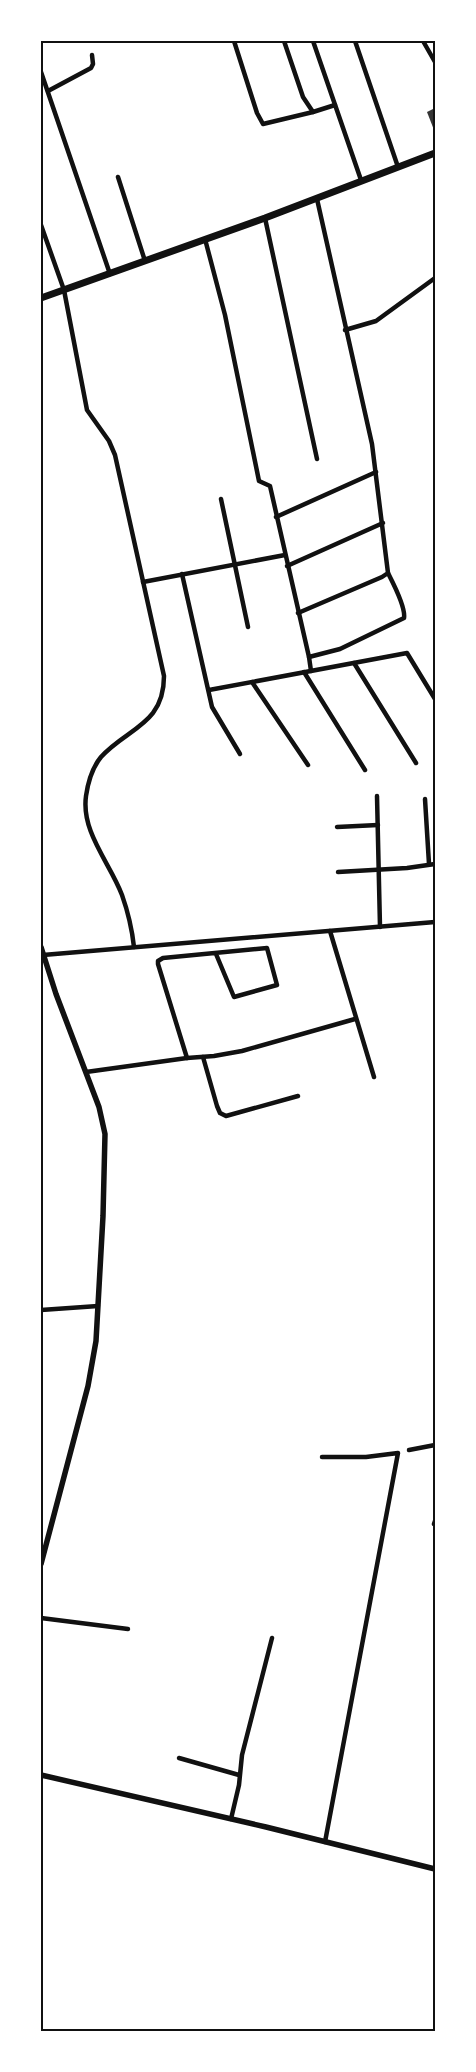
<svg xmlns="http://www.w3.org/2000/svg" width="476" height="2072" viewBox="0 0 476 2072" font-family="'Titillium Web',sans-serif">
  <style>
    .building { fill: #353535 }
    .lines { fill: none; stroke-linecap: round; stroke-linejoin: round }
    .minor { stroke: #111; stroke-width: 4.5 }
    .tertiary { stroke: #111; stroke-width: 5.5 }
    .primary { stroke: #111; stroke-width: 7 }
    .neatline { fill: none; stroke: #111; stroke-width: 2 }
  </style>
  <rect width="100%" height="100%" fill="#fff"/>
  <polygon class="building" points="435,108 435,129 434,130 427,112"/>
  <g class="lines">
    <g class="minor">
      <polyline points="234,41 257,113 263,124 313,112"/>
      <polyline points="284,41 303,97 313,112 335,105"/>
      <polyline points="313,41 361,180"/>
      <polyline points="355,41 398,167"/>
      <polyline points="423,41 435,62"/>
      <polyline points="41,72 110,274"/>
      <polyline points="48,91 91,68 93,64 92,55"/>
      <polyline points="118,177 145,261"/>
      <polyline points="265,218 317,459"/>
      <path d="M41 225 64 290 87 410 109 441 115 455 164 676C164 725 127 728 101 757 92 768 88 782 86 796 81 832 110 863 122 895 128 912 132 929 134 947"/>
      <path d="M205 239 225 315 259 481 270 486 309 657 340 649 404 618C406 607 393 583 388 573"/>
      <polyline points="345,330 376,321 435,278"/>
      <polyline points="221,499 248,627"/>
      <polyline points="276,517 376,472"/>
      <polyline points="287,566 383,523"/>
      <polyline points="182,574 212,707 240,754"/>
      <polyline points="143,582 285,555"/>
      <polyline points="298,613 382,577 388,573 372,444 317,199"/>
      <polyline points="309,657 311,671"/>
      <polyline points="354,663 416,763"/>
      <polyline points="304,672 365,770"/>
      <polyline points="252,682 308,765"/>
      <polyline points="209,690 407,653 435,699"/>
      <polyline points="377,796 380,927"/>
      <polyline points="425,799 429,864"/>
      <polyline points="337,827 378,825"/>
      <polyline points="338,872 407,868 435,864"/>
      <polyline points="330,931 374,1077"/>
      <polyline points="43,955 435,922"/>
      <polyline points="203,1057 217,1106 220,1113 226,1116 298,1096"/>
      <polyline points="187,1058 158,964 158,961 163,958 267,948 277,985 234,997 216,954"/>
      <polyline points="86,1072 187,1058 214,1056 242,1051 355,1019"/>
      <polyline points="41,1310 98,1306"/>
      <polyline points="409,1450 435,1445"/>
      <polyline points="322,1457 366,1457 398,1453 325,1842"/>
      <polyline points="434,1524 435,1521"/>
      <polyline points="41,1618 128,1629"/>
      <polyline points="179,1758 239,1775"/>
      <polyline points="231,1819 239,1785 242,1755 272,1638"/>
    </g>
    <g class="tertiary">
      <polyline points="41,947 56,994 99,1107 105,1134 103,1216 96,1341 88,1386 41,1564"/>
      <polyline points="41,1775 266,1827 435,1869"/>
    </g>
    <polyline class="primary" points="41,298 265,218 435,153"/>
  </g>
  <rect width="476" height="2072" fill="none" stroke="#ffffff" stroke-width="85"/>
  <rect x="42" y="42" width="392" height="1988" class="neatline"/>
</svg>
